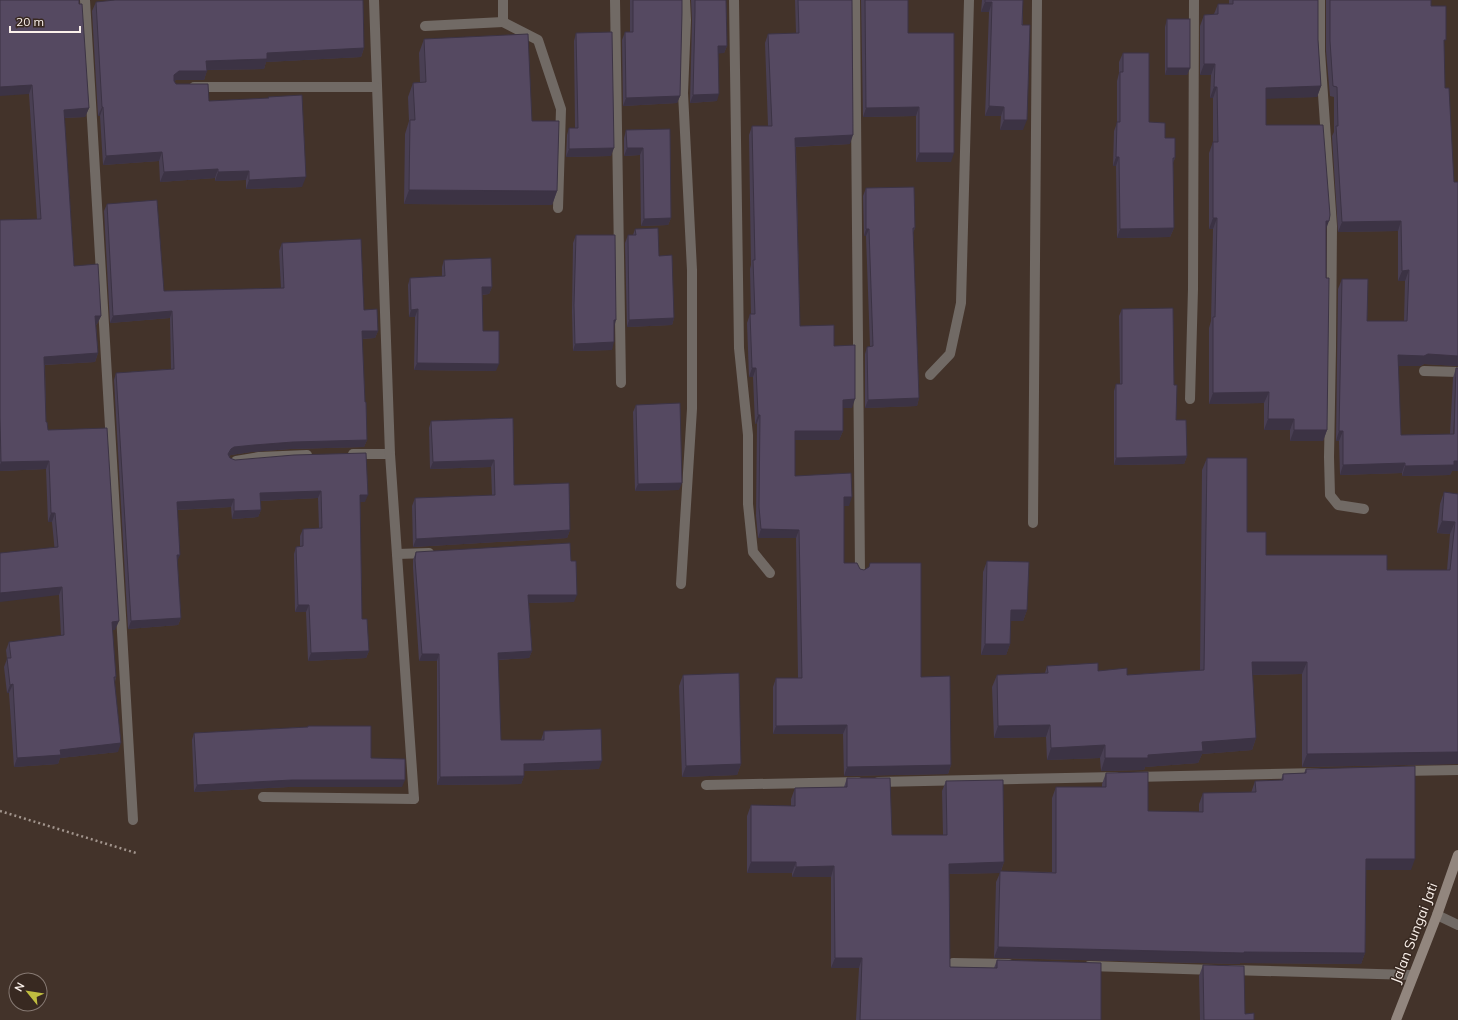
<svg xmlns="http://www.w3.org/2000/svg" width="1458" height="1020" viewBox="0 0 1458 1020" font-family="Mulish,sans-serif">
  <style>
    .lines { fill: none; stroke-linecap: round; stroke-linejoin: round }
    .path { stroke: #a2958d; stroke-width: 2.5; stroke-dasharray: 2 3; stroke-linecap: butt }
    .lane { stroke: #716a65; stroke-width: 10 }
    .street { stroke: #716a65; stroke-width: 10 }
    .secondary { stroke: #92867e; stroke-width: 10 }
    .wall { fill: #493f53 }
    .shaded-wall { fill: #3c3344 }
    .building { fill: #554961; stroke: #3c3344 }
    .labels { text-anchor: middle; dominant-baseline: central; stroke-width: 3; stroke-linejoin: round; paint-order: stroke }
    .street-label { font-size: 14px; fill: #fbf1eb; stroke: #382921 }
  </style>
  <rect width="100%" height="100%" fill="#43332a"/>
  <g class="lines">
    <polyline class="path" points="0,811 136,853"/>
    <g class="lane">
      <polyline points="503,22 538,40 561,109 558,208"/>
      <polyline points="425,26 503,22 503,0"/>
      <polyline points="1424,371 1458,372"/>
      <polyline points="353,454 390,454"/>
      <polyline points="236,461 259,457 307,455"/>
      <polyline points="263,797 414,799"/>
      <polyline points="1437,915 1458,925"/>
    </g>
    <g class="street">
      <polyline points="85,0 133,820"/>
      <polyline points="374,0 390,454 414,799"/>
      <polyline points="615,0 621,383"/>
      <polyline points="734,0 739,348 748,435 748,504 753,552 770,573"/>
      <polyline points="855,0 860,572"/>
      <polyline points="1320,0 1320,51 1332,226 1331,349 1329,457 1330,495 1338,505 1364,509"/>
      <polyline points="194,87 376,87"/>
      <polyline points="930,375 950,354 961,303 969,0"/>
      <polyline points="1190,399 1193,289 1194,0"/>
      <polyline points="1033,523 1037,0"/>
      <polyline points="397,554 429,553"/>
      <polyline points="681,584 692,409 692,270 683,93 686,20 685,0"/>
      <polyline points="1402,771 1458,770"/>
      <polyline points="1134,777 1318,773"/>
      <polyline points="878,782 1116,777"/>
      <polyline points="706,785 858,782"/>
      <polyline points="953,963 1009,964"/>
      <polyline points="1089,966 1215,970"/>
      <polyline points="1231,970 1413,975"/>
    </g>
    <polyline class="secondary" points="1396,1020 1437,915 1458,855"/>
  </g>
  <g class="wall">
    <polygon points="0,0 89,108 85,117 64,118 74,266 101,316 97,324 96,325 98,353 95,362 45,365 46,422 48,430 115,630 112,630 116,677 115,682 118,752 60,758 58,764 14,767 9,693 7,693 4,667 7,659 6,650 9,642 61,636 59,595 52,522 48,522 46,469 0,471 0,220 37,219 29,94"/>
    <polygon points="630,0 682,0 680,96 677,103 623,106 622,40 625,32 630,32"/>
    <polygon points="691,0 726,0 727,46 724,53 718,53 717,101 690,103 692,20"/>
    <polygon points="795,0 852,0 850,144 796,147 800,326 834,346 852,408 843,408 843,431 839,440 795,440 795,476 849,506 844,506 844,563 921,677 951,765 948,774 844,776 843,734 773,734 773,687 776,678 798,678 796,538 758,538 756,516 757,423 755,424 753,377 749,377 747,323 750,314 751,314 750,269 751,265 749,135 752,126 768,126 765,43 768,34 796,33"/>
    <polygon points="861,0 908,0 908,33 951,162 916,162 916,116 863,117"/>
    <polygon points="982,0 1023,0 1023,130 1000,130 1001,116 985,116 989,12 981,12"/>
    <polygon points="1229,0 1318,0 1318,40 1321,86 1317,97 1266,98 1266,125 1326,230 1327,430 1323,441 1290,441 1290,430 1264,430 1264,403 1209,404 1209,328 1211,321 1213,229 1209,229 1209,153 1213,142 1213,98 1210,98 1211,75 1200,75 1200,26 1204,15 1214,14 1218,4 1229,4"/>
    <polygon points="1326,0 1431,0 1431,6 1444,44 1445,88 1454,182 1458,182 1458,366 1424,364 1420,366 1398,366 1401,435 1450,434 1453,378 1456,368 1452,471 1450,475 1402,476 1402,473 1340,475 1339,441 1336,441 1338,289 1342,279 1367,321 1404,321 1405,281 1398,281 1398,231 1338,232 1332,136 1334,132 1334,97 1330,96 1326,51"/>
    <polygon points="96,2 364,48 361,57 266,62 264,69 207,70 204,80 176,80 174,81 176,84 209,101 268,98 268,97 302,187 246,189 246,180 215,181 215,178 160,182 159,161 103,165 100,116 98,116 92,11"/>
    <polygon points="1167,19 1190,68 1187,75 1165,75 1165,27"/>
    <polygon points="576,33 611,156 566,157 567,135 569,128 575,128 574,41"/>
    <polygon points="424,39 532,121 557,191 552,205 404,204 405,134 409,121 408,97 413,83 420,82 419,53"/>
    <polygon points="1123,53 1149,122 1165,138 1175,158 1173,163 1174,228 1170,237 1117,238 1116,166 1113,166 1114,131 1117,123 1117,81 1119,73 1119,62"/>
    <polygon points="670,129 671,218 668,225 641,226 640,155 624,156 624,138 626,130"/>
    <polygon points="866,188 915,228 913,233 919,398 917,406 865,408 865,354 867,347 870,346 866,236 864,236 863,196"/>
    <polygon points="107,204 164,291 281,288 279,251 282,243 364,310 378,331 375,338 362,339 367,440 364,447 291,449 251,452 231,455 229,456 230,458 235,460 365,502 360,502 362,619 369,651 366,658 308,661 306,612 295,612 294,554 296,547 300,546 300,536 303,529 319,528 318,498 261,501 261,510 258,517 232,519 231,507 178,510 177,562 181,618 178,625 128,629 114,380 116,373 171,369 170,318 110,323 104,211"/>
    <polygon points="635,229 659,256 674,318 672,325 627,327 625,243 628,235 633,235"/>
    <polygon points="576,235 614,327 612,350 573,351 572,312 573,243"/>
    <polygon points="444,260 492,287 489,294 482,295 483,331 496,371 414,370 415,317 409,317 408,285 410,278 442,276 442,267"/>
    <polygon points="1122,309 1174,385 1176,420 1187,456 1184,464 1114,465 1114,391 1116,384 1120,384 1119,316"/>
    <polygon points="636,405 679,490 635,491 633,412"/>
    <polygon points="513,418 514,485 570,530 567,538 413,547 412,506 415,498 492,495 491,467 430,469 429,428 431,421"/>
    <polygon points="1207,458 1247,532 1266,555 1387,570 1447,570 1450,534 1437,533 1440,504 1444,492 1458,494 1458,764 1302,767 1302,674 1252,675 1256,738 1252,750 1202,754 1198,763 1145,767 1144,770 1101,771 1100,758 1047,760 1046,737 994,738 992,687 997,675 1045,673 1047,666 1098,671 1127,675 1200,670 1202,470"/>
    <polygon points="416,552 571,561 574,602 529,603 532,651 529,658 498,660 501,740 541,740 544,731 599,769 524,771 524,776 521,784 437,785 437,661 419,661 413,568 413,560"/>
    <polygon points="987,561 1027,610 1023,621 1010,621 1010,644 1006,655 981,655 983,572"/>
    <polygon points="683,675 741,764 737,775 682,777 679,686"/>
    <polygon points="308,726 371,758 402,787 289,787 194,792 192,740 194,733 307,727"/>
    <polygon points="1306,769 1411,870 1366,870 1365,953 1361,964 1240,963 1240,964 994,958 996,882 1000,873 949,874 950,967 994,968 997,960 1101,1020 856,1020 859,968 831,968 831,877 792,877 792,873 747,873 747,816 751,805 791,806 791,799 795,788 844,787 847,778 892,835 943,835 942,791 946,781 1004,862 1001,871 1052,872 1052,798 1056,787 1102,787 1102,784 1106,773 1148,811 1199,812 1199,804 1203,793 1251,793 1255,781 1281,780 1283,774 1304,773"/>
    <polygon points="1203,965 1245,1014 1254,1020 1200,1020 1199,976"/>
  </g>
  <g class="shaded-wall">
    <polygon points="985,2 992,2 989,12 981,12"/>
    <polygon points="718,46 727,46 724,53 715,54"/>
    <polygon points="364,48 361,57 266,62 264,69 203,70 206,61 267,53"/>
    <polygon points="1204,64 1215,64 1211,75 1200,75"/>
    <polygon points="1167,68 1190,68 1187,75 1165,75"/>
    <polygon points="179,71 207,71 204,80 176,80 170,84 174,75"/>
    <polygon points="32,85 29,94 0,96 0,87"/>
    <polygon points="1321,86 1317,97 1262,99 1266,88"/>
    <polygon points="1214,87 1217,87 1213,98 1210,98"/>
    <polygon points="719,94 717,101 690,103 693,95"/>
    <polygon points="680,96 677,103 623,106 626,98"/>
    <polygon points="989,106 1004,107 1001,116 985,116"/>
    <polygon points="102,107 103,107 100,116 98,116"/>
    <polygon points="919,107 916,116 863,117 866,108"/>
    <polygon points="89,108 85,117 60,118 64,110"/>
    <polygon points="1004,120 1027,120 1023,130 1000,130"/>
    <polygon points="853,135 850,144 792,147 795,138"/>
    <polygon points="614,148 611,156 566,157 569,149"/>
    <polygon points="627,148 643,148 640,155 624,156"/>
    <polygon points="162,152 159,161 103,165 106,156"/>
    <polygon points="919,153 954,153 951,162 916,162"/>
    <polygon points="1116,157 1119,157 1116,166 1113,166"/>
    <polygon points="218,169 215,178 160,182 164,172"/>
    <polygon points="249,171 246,180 215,181 218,172"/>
    <polygon points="306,177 302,187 246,189 249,180"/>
    <polygon points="409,190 557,191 552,205 404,204"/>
    <polygon points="671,218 668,225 641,226 644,219"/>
    <polygon points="1213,218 1217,218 1213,229 1209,229"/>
    <polygon points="1326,221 1329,221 1325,232"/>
    <polygon points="1401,221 1398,231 1338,232 1342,222"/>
    <polygon points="1174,228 1170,237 1117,238 1120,229"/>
    <polygon points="866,229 869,229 866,236 864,236"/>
    <polygon points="1409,270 1405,281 1398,281 1402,271"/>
    <polygon points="482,287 492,287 489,294 479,295"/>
    <polygon points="418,309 415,317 409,317 411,310"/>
    <polygon points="172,311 170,318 110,323 113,316"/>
    <polygon points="95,316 101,316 97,324 92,325"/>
    <polygon points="674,318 672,325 627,327 629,320"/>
    <polygon points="614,320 616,320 614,328"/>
    <polygon points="362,331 378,331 375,338 359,339"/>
    <polygon points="614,342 612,350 573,351 575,344"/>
    <polygon points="98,353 95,362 41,365 44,357"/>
    <polygon points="1428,354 1458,356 1458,366 1424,364 1420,366 1394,366 1398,355"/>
    <polygon points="417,363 499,364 496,371 414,370"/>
    <polygon points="752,368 756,368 753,377 749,377"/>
    <polygon points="1269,392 1264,403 1209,404 1213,393"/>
    <polygon points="919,398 917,406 865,408 868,400"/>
    <polygon points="855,399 852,408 839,408 843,400"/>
    <polygon points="758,415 760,415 757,423 755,424"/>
    <polygon points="1268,419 1294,419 1290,430 1264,430"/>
    <polygon points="1294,430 1327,430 1323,441 1290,441"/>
    <polygon points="795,431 843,431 839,440 792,440"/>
    <polygon points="1339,431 1343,431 1339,441 1336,441"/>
    <polygon points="367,440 364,447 291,449 251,452 231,455 228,456 226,461 231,449 234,447 254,445 293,442"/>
    <polygon points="1187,456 1184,464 1114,465 1116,458"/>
    <polygon points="494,460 491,467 430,469 433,462"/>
    <polygon points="49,461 46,469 0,471 0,465 1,462"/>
    <polygon points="1454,461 1458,461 1458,471 1452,471 1450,475 1402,476 1405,466"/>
    <polygon points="1405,463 1402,473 1340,475 1343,465"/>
    <polygon points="682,483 679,490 635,491 638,484"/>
    <polygon points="321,491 318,498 258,501 260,493"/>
    <polygon points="360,495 368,495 365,502 357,502"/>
    <polygon points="844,497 852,497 849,506 841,506"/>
    <polygon points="234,499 231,507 174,510 177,502"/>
    <polygon points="261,510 258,517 232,519 234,511"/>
    <polygon points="51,513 55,513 52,522 48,522"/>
    <polygon points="1442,521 1455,522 1450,534 1437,533"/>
    <polygon points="761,529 799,530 796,538 758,538"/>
    <polygon points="570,530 567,538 413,547 416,539"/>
    <polygon points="177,555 180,555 177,562"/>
    <polygon points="62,587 59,595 0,602 0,593"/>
    <polygon points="528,595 577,595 574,602 526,603"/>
    <polygon points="298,605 309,605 306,612 295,612"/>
    <polygon points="1011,610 1027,610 1023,621 1007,621"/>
    <polygon points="181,618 178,625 128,629 131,621"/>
    <polygon points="119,621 115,630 109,630 112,622"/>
    <polygon points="985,644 1010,644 1006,655 981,655"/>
    <polygon points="369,651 366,658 308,661 311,653"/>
    <polygon points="532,651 529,658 495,660 498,653"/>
    <polygon points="422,654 439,654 437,661 419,661"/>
    <polygon points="1252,662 1307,662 1302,674 1247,675"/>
    <polygon points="13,684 9,693 7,693 10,685"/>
    <polygon points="847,725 843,734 773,734 776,726"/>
    <polygon points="1050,725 1046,737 994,738 998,726"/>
    <polygon points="1256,738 1252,750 1202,754 1198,763 1145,767 1144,770 1101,771 1105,758 1148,755 1202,742"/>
    <polygon points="121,743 118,752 60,758 58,764 14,767 17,758 60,750"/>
    <polygon points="1105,745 1100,758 1047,760 1051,748"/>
    <polygon points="1458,752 1458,764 1302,767 1307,754"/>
    <polygon points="602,761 599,769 521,771 524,764"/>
    <polygon points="741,764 737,775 682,777 686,766"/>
    <polygon points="951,765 948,774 844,776 847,767"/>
    <polygon points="524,776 521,784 437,785 440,777"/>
    <polygon points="292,780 405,780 402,787 289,787 194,792 197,785"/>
    <polygon points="1366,859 1415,859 1411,870 1362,870"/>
    <polygon points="751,862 796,862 792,873 747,873"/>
    <polygon points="1004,862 1000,873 1000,871 1000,873 945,874 949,864"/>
    <polygon points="834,866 831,877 792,877 796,867"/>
    <polygon points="998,947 1244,952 1365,953 1361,964 1240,963 1240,964 994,958"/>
    <polygon points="835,958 862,958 859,968 831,968"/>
  </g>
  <g class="building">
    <polygon points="0,0 79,0 79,4 82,4 89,108 64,110 74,266 98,264 101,316 95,316 98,353 44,357 46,422 47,422 48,430 107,428 119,621 112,622 116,677 114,677 121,743 60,750 61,755 17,758 13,684 10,685 7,658 11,658 9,642 64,635 62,587 0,593 0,553 58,547 55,513 51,513 49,461 1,462 0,418 0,220 41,219 32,85 0,87"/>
    <polygon points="115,0 363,0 364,48 267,53 267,59 206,61 207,71 179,71 174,75 174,81 176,84 208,84 209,101 269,98 268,97 302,95 306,177 249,180 249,171 218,172 218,169 164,172 162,152 106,156 103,107 102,107 96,2"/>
    <polygon points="633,0 682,0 682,13 680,96 626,98 625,32 633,32"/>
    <polygon points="695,0 726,0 727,46 718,46 719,94 693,95 695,12"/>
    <polygon points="798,0 852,0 853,135 795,138 800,326 834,325 834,346 855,345 855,399 843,400 843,431 795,431 795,476 851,473 852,497 844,497 844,563 857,563 860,569 864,570 869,567 870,563 921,563 921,677 950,676 951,765 847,767 847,725 776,726 776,678 802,678 799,530 761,529 759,507 760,415 758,415 756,368 752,368 750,314 755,314 753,260 755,260 752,126 772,126 768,34 799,33"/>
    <polygon points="865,0 908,0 908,33 954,33 954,153 919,153 919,107 866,108"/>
    <polygon points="985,0 1023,0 1022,25 1030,25 1027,120 1004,120 1004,107 989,106 992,2 985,2"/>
    <polygon points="1233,0 1318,0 1318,40 1321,86 1266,88 1266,125 1323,125 1330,215 1329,221 1326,221 1326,278 1329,278 1327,430 1294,430 1294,419 1268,419 1269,392 1213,393 1213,317 1215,317 1217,218 1213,218 1213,142 1218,142 1217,87 1214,87 1215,64 1204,64 1204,15 1218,14 1218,4 1233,4"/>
    <polygon points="1330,0 1431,0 1431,6 1446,6 1446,40 1444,40 1445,88 1449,88 1454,182 1458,182 1458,356 1428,354 1424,356 1398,355 1401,435 1454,434 1456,368 1458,368 1458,461 1454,461 1454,465 1405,466 1405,463 1343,465 1343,431 1339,431 1342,279 1368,279 1367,321 1407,321 1409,270 1402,271 1401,221 1342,222 1336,126 1338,126 1337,87 1333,86 1330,41"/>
    <rect x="1167" y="19" width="23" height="49"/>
    <polygon points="612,32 614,148 569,149 569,128 578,128 576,33"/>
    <polygon points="528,34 532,121 559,121 557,191 409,190 410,120 415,120 413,83 426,82 424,39"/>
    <polygon points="1123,53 1149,53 1149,122 1165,123 1165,138 1175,138 1175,158 1173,158 1174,228 1120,229 1119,157 1116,157 1117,122 1120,122 1120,72 1123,72"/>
    <polygon points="670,129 671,218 644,219 643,148 627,148 626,130"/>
    <polygon points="914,187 915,228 913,228 919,398 868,400 867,347 873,346 869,229 866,229 866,188"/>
    <polygon points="157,200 164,291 284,288 282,243 361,239 364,310 377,309 378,331 362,331 365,402 366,402 367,440 293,442 254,445 234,447 231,449 228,454 230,458 235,460 294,455 366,453 368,495 360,495 362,619 367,619 369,651 311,653 309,605 298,605 296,547 303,546 303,529 322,528 321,491 260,493 261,510 234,511 234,499 177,502 180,555 177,555 181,618 131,621 116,373 174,369 172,311 113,316 107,204"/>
    <polygon points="658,228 659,256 672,255 674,318 629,320 628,235 636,235 635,229"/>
    <polygon points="576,235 615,235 616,320 614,320 614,342 575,344 574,305"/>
    <polygon points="491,258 492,287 482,287 483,331 499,331 499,364 417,363 418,309 411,310 410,278 445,276 444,260"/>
    <polygon points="1173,308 1174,385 1177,385 1176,420 1186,420 1187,456 1116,458 1116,384 1122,384 1122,309"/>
    <polygon points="680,403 682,483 638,484 636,405"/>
    <polygon points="513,418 514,485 569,483 570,530 416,539 415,498 495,495 494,460 433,462 431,421"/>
    <polygon points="1207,458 1247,458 1247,532 1266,532 1266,555 1387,555 1387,570 1450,570 1455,522 1442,521 1444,492 1458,494 1458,752 1307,754 1307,662 1252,662 1256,738 1202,742 1203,751 1148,755 1148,758 1105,758 1105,745 1051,748 1050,725 998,726 997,675 1048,673 1047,666 1098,663 1098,671 1127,668 1127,675 1204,670"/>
    <polygon points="570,543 571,561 576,561 577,595 528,595 532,651 498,653 501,740 544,740 544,731 601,729 602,761 524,764 524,776 440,777 439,654 422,654 415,560 416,552"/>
    <polygon points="987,561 1029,562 1027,610 1011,610 1010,644 985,644"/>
    <polygon points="739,673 741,764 686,766 683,675"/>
    <polygon points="308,726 371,726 371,758 405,759 405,780 292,780 197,785 194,733 308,727"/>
    <polygon points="1415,766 1415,859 1366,859 1365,953 1244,952 1244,953 998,947 1000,871 1056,873 1056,787 1106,787 1106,773 1148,772 1148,811 1203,812 1203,793 1256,792 1255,781 1283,780 1283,774 1306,773 1306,769"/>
    <polygon points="847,778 890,778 892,835 947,835 946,781 1003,780 1004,862 949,864 950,967 997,968 997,960 1101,963 1101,1020 860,1020 862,958 835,958 834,866 796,867 796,862 751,862 751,805 795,806 795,788 847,787"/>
    <polygon points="1203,965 1244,966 1245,1014 1254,1013 1254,1020 1204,1020"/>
  </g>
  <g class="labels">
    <g class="street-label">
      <text transform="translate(1414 933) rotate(-69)">Jalan Sungai Jati</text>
    </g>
  </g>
  <g transform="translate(28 992) rotate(300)"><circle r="19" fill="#382921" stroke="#867972"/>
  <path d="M0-3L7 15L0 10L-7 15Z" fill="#c1be40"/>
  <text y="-6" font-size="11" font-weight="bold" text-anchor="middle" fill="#fbf1eb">N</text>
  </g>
  <path d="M10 26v6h70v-6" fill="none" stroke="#fbf1eb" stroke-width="2"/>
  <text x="16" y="26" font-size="12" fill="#fbf1eb" stroke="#382921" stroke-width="3" paint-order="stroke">20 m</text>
</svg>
